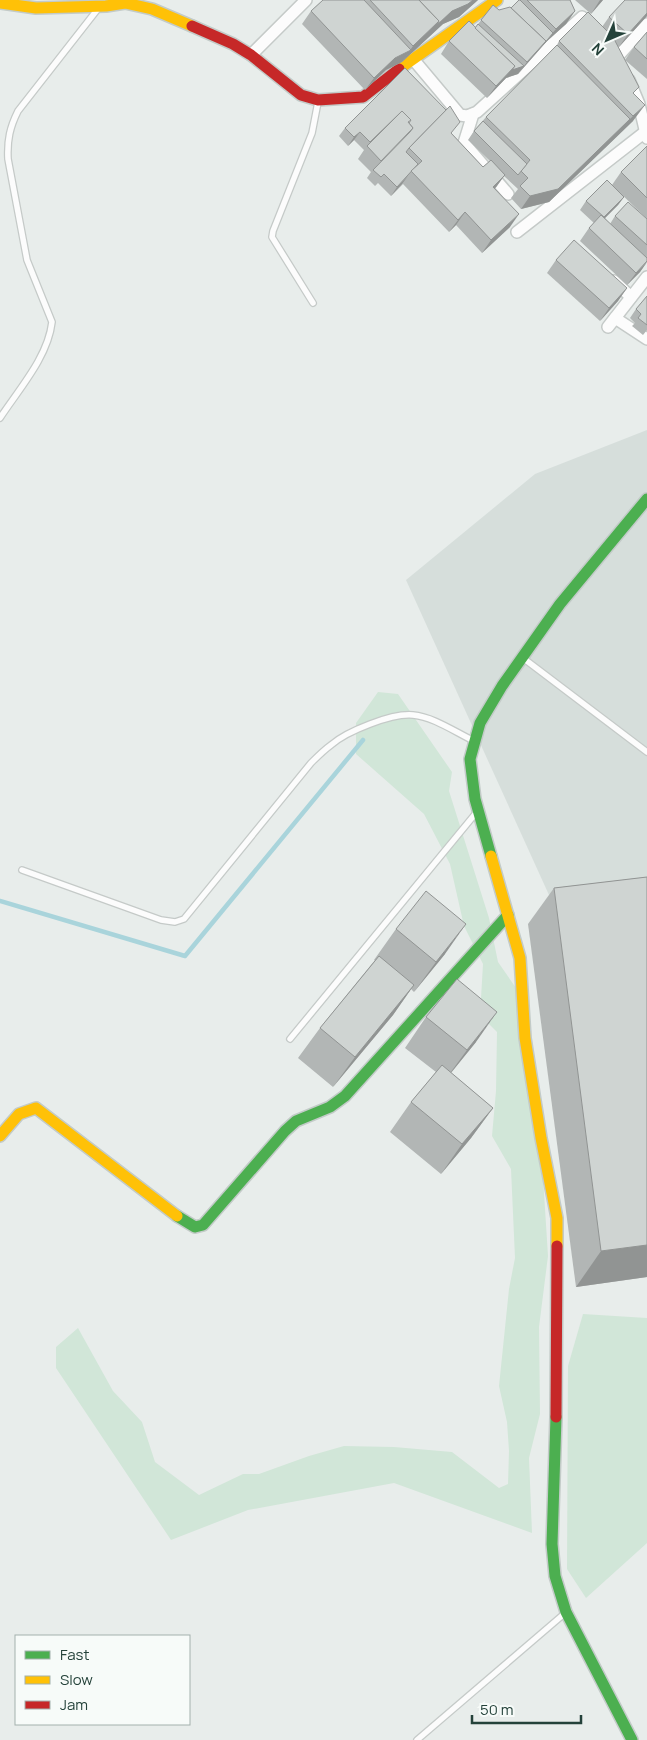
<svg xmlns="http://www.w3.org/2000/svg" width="647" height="1740" viewBox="0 0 647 1740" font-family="Manrope,sans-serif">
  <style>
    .built { fill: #d6dedb }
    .green { fill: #d1e6d8 }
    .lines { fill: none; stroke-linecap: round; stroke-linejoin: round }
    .stream { stroke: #a9d4db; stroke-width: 4.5 }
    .lane-casing { stroke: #c5cac8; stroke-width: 8 }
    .street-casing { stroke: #c5cac8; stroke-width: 14 }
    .fast-casing { stroke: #c3cbc8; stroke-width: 14 }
    .slow-casing { stroke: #c3cbc8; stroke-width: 14 }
    .jam-casing { stroke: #c3cbc8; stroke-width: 14 }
    .lane { stroke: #fcfcfc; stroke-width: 5.5 }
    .street { stroke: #fcfcfc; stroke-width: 11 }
    .fast { stroke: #4caf50; stroke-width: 11 }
    .slow { stroke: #ffc107; stroke-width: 11 }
    .jam { stroke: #c62828; stroke-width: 11 }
    .wall { fill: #b2b6b5 }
    .shaded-wall { fill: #919493 }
    .building { fill: #cfd4d2; stroke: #919493 }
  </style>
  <rect width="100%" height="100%" fill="#e8edeb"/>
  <polygon class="built" points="647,430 647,888 549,895 406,580 535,474"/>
  <g class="green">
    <polygon points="378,692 398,694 452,772 449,791 489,918 498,962 516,988 543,1177 548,1256 539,1327 540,1414 529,1458 532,1533 394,1483 248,1510 171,1540 56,1368 56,1347 78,1328 113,1391 142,1422 155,1462 199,1495 243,1474 259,1474 309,1456 344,1446 394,1447 452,1452 499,1488 508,1484 509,1451 507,1422 499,1386 509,1289 515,1258 511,1169 492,1136 496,1091 497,1032 480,1015 483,964 464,926 450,864 424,814 356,754 356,723"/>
    <polygon points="583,1314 647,1318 647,1543 586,1598 567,1569 568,1366"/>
  </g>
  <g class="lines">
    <polyline class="stream" points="0,901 185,956 363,740"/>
    <defs>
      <g id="lane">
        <polyline points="313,303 272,237 273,231 312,133 318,102"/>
        <path d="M0 418C19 389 48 357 52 322L27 260 8 159C7 140 10 127 18 111L97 10"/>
        <polyline points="523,658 647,752"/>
        <path d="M22 870 161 920 175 922 184 919 311 763C317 757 324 750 331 745 347 731 392 713 413 715 434 717 455 732 474 741"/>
        <polyline points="290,1039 476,813"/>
        <polyline points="417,1740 564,1614"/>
      </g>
      <g id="street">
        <polyline points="251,55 306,0"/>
        <polyline points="618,56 647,24"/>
        <polyline points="413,59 460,115 467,116 477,112 582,17"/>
        <polyline points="629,80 639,104 647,138"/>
        <polyline points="473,114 464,143 508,194"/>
        <polyline points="517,232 645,132"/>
        <polyline points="614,281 631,297"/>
        <polyline points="615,318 647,339"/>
        <polyline points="608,327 647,277"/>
      </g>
      <g id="fast">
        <polyline points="491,856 475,799 470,759 480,723 502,686 560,604 647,499"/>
        <polyline points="177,1216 195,1227 203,1225 285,1131 296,1121 330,1107 345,1096 508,915"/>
        <polyline points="556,1417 552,1544 555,1576 566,1612 632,1740"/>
      </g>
      <g id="slow">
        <polyline points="0,3 36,8 106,6 125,3 152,9 192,26"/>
        <polyline points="399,69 497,0"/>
        <polyline points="491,856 520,958 525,1038 541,1138 557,1218 557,1246"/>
        <polyline points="0,1136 19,1114 36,1108 177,1216"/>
      </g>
      <g id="jam">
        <polyline points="192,26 233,44 251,55 301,95 318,100 363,97 399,69"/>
        <polyline points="556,1417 557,1246"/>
      </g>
    </defs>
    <use href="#lane" class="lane-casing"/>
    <use href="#street" class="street-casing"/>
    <use href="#fast" class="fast-casing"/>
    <use href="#slow" class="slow-casing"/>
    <use href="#jam" class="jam-casing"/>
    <use href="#lane" class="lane"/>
    <use href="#street" class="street"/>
    <use href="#fast" class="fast"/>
    <use href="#slow" class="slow"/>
    <use href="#jam" class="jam"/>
  </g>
  <g class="wall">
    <polygon points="323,0 478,0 459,17 443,24 402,62 386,70 365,90 302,24 311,11"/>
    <polygon points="519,0 570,0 575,11 566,24 547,41 518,74 506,78 487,98 441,54 449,41 475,28 493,5 499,10 511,8"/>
    <polygon points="575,0 603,0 591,14"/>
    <polygon points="647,16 619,47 616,44 634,94 633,121 549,202 521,209 511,198 518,189 504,176 495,189 510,227 482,253 456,225 449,232 403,184 391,196 378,183 375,186 367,178 371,172 358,159 364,150 354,140 348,146 339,136 345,128 452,134 483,167 490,161 468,140 474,131 486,117 557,45 559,41 602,27 609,17"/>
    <polygon points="647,32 647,79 625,60 634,47"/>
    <polygon points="647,146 647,219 612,185 621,172"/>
    <polygon points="624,197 618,205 605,218 610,224 615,216 647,219 647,262 640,272 627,285 580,241 589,228 594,223 580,210 586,201"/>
    <polygon points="556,260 627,288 618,301 600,321 547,273"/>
    <polygon points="647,296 647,330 643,335 632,326 635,323 630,318 636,309"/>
    <polygon points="647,877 647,1277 576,1287 528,924 554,888"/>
    <polygon points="396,929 445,954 414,992 411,989 393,1015 333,1087 298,1058 320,1028 375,960 374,960"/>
    <polygon points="426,1017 476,1042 451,1073 493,1108 471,1138 441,1174 390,1132 411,1102 436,1072 405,1048"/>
  </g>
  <g class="shaded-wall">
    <polygon points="473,0 478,0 459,17 443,24 402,62 413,46 439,21 452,11"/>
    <polygon points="600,0 603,0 591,14"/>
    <polygon points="575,11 566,24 547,41 518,74 527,62 556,29"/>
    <polygon points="647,13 647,16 619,47 628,34"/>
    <polygon points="411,50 402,62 386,70 365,90 374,78 395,58"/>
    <polygon points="515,66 524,66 518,74 506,78 487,98 496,86"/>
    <polygon points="645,105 633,121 549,202 521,209 530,196 630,119 633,116"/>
    <polygon points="360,132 354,140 348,146 354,137"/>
    <polygon points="505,175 496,187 484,199 493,187"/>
    <polygon points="408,176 402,184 391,196 397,187"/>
    <polygon points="624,197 618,205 597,226 603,218"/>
    <polygon points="465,212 456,225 449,232 458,220"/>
    <polygon points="519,214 510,227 482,253 491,240"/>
    <polygon points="647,262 640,272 627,285 636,273"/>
    <polygon points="627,288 618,301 600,321 609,308"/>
    <polygon points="466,924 445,954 414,992 436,962"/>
    <polygon points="414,985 393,1015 333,1087 355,1057"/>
    <polygon points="497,1012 476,1042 445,1080 467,1050"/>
    <polygon points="493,1108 471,1138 441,1174 462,1144"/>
    <polygon points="647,1245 647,1277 576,1287 601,1251"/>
  </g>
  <g class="building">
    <polygon points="323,0 364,0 411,50 395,58 374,78 311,11"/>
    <polygon points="370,0 419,0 439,21 413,46"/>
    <polygon points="419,0 473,0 468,4 452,11 437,25 439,21"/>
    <polygon points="519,0 520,0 553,33 543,45 546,41 511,8"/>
    <polygon points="527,0 570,0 575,11 556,29"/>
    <polygon points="625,0 647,0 647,13 628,34 609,17"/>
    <polygon points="493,5 499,10 510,7 546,41 527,62 481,20"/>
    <polygon points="588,12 613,37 639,87 633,93 645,105 633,116 559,41"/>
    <polygon points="469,21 515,66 496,86 449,41"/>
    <polygon points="478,24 524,66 512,70 515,66 475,28"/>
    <polygon points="647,32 647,59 634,47"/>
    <polygon points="557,45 630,119 558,189 530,196 520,186 528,178 521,171 530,160 486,117"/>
    <polygon points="405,68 446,110 409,148 406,152 418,164 397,187 384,174 381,177 373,170 410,132 413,128 409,123 411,120 402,111 370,142 360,132 354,137 345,128"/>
    <polygon points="450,106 460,122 451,133 483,167 491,160 505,175 493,187 519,214 491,240 465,212 458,220 411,171 422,161 409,148"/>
    <polygon points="402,111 411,120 408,122 413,128 381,161 367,146"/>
    <polygon points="483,121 527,164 518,175 474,131"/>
    <polygon points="647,146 647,198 621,172"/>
    <polygon points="607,180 624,197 604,217 586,201"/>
    <polygon points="628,202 647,219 647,245 615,216"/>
    <polygon points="601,215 647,258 647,261 636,273 589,228"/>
    <polygon points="574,240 627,288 609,308 556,260"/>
    <polygon points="647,296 647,325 638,318 641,314 636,309"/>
    <polygon points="647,877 647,1245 601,1251 554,888"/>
    <polygon points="426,891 466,924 436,962 396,929"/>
    <polygon points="379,956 414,985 355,1057 320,1028"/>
    <polygon points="457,979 497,1012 467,1050 426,1017"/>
    <polygon points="442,1065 493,1108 462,1144 411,1102"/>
  </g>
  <rect x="15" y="1635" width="175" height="90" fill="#f7fbf9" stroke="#a3b1ad"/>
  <rect x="25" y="1651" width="25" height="8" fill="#4caf50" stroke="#a3b1ad"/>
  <text x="60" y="1660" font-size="15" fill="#24423a">Fast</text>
  <rect x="25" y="1676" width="25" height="8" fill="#ffc107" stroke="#a3b1ad"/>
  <text x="60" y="1685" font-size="15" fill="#24423a">Slow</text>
  <rect x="25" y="1701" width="25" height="8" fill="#c62828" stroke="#a3b1ad"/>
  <text x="60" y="1710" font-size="15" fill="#24423a">Jam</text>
  <g transform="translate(607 40) rotate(225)" stroke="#f7fbf9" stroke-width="4" paint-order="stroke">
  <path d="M0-4L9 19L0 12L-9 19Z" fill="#24423a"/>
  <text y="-8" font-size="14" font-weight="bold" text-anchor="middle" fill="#24423a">N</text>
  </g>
  <path d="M472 1715v8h109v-8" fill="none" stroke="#24423a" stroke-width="2.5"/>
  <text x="480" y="1715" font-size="15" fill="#24423a" stroke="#f7fbf9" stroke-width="4" paint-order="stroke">50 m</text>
</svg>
